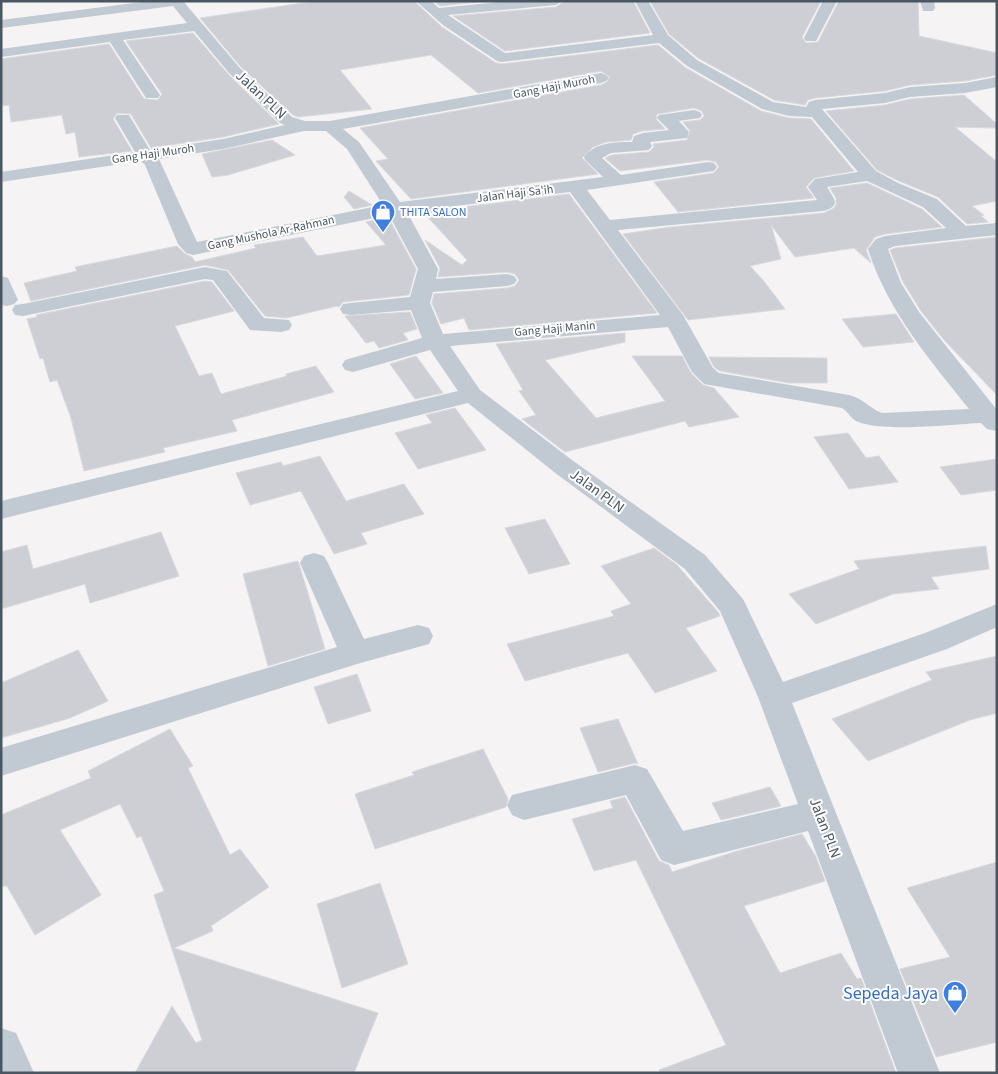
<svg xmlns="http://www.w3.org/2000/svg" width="998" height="1074" viewBox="0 0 998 1074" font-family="'Source Sans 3',sans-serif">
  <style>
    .building { fill: #cdcfd5; stroke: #d7d9de }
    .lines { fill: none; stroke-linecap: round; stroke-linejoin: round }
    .street { fill: #c1cad2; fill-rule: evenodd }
    .labels { text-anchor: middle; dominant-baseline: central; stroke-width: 4; stroke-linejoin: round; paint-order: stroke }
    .far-street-label { font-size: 12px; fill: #4a5661; stroke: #fff }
    .far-shop-label { font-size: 12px; fill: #366cbe; stroke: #fff; text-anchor: start }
    .street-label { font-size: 15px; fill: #4a5661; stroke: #fff }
    .near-shop-label { font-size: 18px; fill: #366cbe; stroke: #fff; text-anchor: end }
  </style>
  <rect width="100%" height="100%" fill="#f5f3f3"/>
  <g class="building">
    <polygon points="317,1 414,1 442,27 496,63 502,64 658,45 686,68 761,111 789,118 811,119 854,171 814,178 806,187 814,198 678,212 654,182 714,173 719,167 716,162 708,160 620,171 605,158 612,155 649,152 654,147 653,144 687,140 690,131 683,122 700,120 704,116 702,111 694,108 657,114 656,119 665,129 642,131 633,134 631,140 606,142 593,147 582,158 598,174 411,199 376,161 388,159 360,128 601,85 607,82 610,77 601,71 478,93 431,55 340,70 372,109 298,117 293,115 240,66 200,18"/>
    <polygon points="434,1 476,1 478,2 440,6"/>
    <polygon points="575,1 633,1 650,33 505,51 453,16 556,7 563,2"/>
    <polygon points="650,1 821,1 802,37 806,43 818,42 839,1 918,1 919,36 997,53 997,75 965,81 910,85 885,91 815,98 808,100 805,105 774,100 698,58 669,34"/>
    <polygon points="193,33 228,74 279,124 223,137 151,148 131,114 117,113 113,119 132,151 79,157 75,132 66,134 62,115 11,122 9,105 1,106 1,59 109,44 144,99 158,100 162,94 126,41"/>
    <polygon points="964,95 997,124 997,128 955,127 997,162 997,201 972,206 984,215 981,216 988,222 967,224 938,197 899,181 877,170 826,111 885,105 910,99"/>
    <polygon points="272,140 295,155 228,175 212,177 202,154"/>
    <polygon points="867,183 922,209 942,227 885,234 875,237 866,250 871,263 854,248 795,257 771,225 781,259 750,266 763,280 785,309 688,320 623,234 671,227 824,213 834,208 836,205 836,198 830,188"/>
    <polygon points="349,191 372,205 354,209 344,197"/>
    <polygon points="569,194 657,313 469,330 464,318 441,324 432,303 434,294 507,288 515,286 519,280 515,274 507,272 438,277 440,268 425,240 462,265 467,260 423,212"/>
    <polygon points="388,217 416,269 409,295 343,302 339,307 337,306 286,318 265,316 228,270 205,265 31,301 24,283 77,271 75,267 177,246 185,254 192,257 195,262 256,248 254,245 303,237 317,256 386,245 366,222"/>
    <polygon points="997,237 997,395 944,340 921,311 903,282 890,250 895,248"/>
    <polygon points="205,281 212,282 234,311 175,326 199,376 212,373 221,394 287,376 286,374 316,366 334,392 232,420 237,431 163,448 165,452 84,471 71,418 57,380 50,382 43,358 40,359 27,319 37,317 36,315"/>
    <polygon points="410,312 417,329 403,333 408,340 379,348 374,341 366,343 345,316"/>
    <polygon points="896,314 914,342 863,347 842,319"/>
    <polygon points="625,333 625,342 545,360 596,418 665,401 632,356 682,356 691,373 703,385 714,388 739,417 689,427 685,421 565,452 522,419 536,415 519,391 523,390 496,344"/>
    <polygon points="416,356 443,393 415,399 390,364"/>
    <polygon points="709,357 827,358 827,383 789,383 720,371 714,367"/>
    <polygon points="455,408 486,450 418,469 395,433 432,423 426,415"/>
    <polygon points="848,433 866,458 879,456 898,482 849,489 814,437"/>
    <polygon points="320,456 346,501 404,484 424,514 361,533 367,544 334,554 301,491 250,505 236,473 281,462 283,466"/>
    <polygon points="997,459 997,490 961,495 940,467"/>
    <polygon points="545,519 570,564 529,574 505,528"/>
    <polygon points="161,532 179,576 90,603 85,584 1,609 1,552 27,545 33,569"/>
    <polygon points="986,546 989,569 931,577 939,589 893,594 816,624 789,594 859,569 854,561"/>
    <polygon points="654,548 677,565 718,612 720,616 686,628 717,671 655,693 628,653 525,681 507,644 614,616 611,611 631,604 601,566"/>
    <polygon points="298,561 325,649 268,666 243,574"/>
    <polygon points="78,650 108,701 70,718 1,738 1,683"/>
    <polygon points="997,656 997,713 970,720 868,761 832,719 932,680 926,672"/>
    <polygon points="357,674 371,711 328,724 314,687"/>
    <polygon points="618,719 638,764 635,763 598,772 580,728"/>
    <polygon points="170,729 193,766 188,768 230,855 240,849 269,887 211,926 213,931 174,948 378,1013 354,1073 135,1073 172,1006 196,1043 202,1040 154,895 164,891 141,836 137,838 120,804 60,830 101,895 35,935 7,886 1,886 1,815 91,778 88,771"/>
    <polygon points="483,749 508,799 506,807 375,849 355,794 414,775 412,772"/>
    <polygon points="770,787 781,806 721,820 712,803"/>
    <polygon points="625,797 659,861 669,865 672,872 737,851 802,834 816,857 825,881 744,906 780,973 841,953 857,979 861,978 896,1073 660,1073 659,1070 726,1045 636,860 594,871 572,819 613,808 610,801"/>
    <polygon points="997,862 997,1042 936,1057 900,969 950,957 907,888"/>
    <polygon points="380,883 408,964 342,988 317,904"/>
  </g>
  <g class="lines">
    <g class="street">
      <path d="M150 1H183L239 67 292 117 305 121H330L601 73 606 75 609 78 606 81 601 83 343 129 359 142 400 202 603 177 585 160 584 157C595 142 616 142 632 142L634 136 643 133 669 130 657 118 659 115 694 110 700 112 702 115 700 118 679 121 689 132 687 138 650 142 652 146 649 150 611 153 602 158 621 175 708 162 714 163 717 167 714 171 587 190 610 220 817 200 808 187 815 179 858 172 812 117 789 116 762 109 687 66 659 43 502 62 497 61 443 25 416 1H431L439 8 509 1H562L556 5 448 15 505 53 653 35 635 1H648L668 35 697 60 773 102 806 107 809 102 815 100 885 93 910 87 965 83 997 77V87L965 93 910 97 885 103 822 109 876 171 898 183 937 199 966 226 997 223V235L895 246 888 249 901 283 919 312 997 410V431L987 429 981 423C955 424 873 434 853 419 849 415 847 411 842 408L704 384 692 372 668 327 450 346 480 390 572 460 705 555 743 599 783 682 925 633 997 604V627L947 649 792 703 940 1073H898L808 831 674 865 661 860 626 795 524 820 512 815 507 805 512 795 635 765 647 769 683 831 798 804 758 697 720 611 685 569 554 472 468 403 1 519V501L458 391 430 350 353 372 345 370 342 365 345 360 422 338 411 310 351 315 343 314 340 309 343 304 351 303 410 297 418 269 389 215 193 255 186 253 178 244 145 165 141 161 1 182V172L135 152 115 118 117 115H129L150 150 223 139 285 125 280 123 229 73 194 31 123 40 160 95 158 98H146L110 42 1 57V49L187 23 173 6 1 28V20ZM304 131H326L347 149 383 205 197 242 159 159 223 149ZM867 181 923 207 946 228 885 236 876 239 868 249C887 310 930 360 969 409L882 413C869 408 863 398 849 395L719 373 713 368 683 315 618 230 823 211C842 206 834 199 827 187ZM570 192 660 315 443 334 430 303 433 292 507 286 514 284 517 280 514 276 507 274 436 279 438 269 407 212Z"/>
      <polygon points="823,1 837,1 816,41 806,41 804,38"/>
      <polygon points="920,1 934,1 935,8 933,11 923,11"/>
      <polygon points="205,267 227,271 264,318 289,320 292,325 289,330 281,332 250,330 213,280 205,279 23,316 15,315 12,310 15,305 23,304"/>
      <polygon points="1,276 8,278 18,300 14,304 7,306 1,305"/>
      <polygon points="314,553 324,556 328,563 364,639 418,625 429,628 433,636 429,644 357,664 1,776 1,748 337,647 300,563 304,556"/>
      <polygon points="1,1028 16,1033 34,1073 1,1073"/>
    </g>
  </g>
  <defs>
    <symbol id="shop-pin" viewBox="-11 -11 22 30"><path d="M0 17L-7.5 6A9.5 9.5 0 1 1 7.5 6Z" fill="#3f7fe0" stroke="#fff"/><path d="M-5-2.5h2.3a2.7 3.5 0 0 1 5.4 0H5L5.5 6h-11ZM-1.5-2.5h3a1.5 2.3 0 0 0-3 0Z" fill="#fff"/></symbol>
  </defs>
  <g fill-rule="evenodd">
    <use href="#shop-pin" x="369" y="198" width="28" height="38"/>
    <use href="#shop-pin" x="941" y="979" width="28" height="38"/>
  </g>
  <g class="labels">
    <g class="far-street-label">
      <text transform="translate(554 87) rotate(-11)">Gang Haji Muroh</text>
      <text transform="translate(153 154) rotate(-8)">Gang Haji Muroh</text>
      <text transform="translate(515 194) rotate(-7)">Jalan Haji Sa'ih</text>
      <text transform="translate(271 233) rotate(-12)">Gang Mushola Ar-Rahman</text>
      <text transform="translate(555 329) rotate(-5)">Gang Haji Manin</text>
    </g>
    <g class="far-shop-label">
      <text x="400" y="212">THITA SALON</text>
    </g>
    <g class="street-label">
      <text transform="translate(261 95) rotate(43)">Jalan PLN</text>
      <text transform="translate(597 491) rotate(36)">Jalan PLN</text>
      <text transform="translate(825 828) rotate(69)">Jalan PLN</text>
    </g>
    <g class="near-shop-label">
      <text x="938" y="993">Sepeda Jaya</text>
    </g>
  </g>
  <rect width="998" height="1074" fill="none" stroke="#4a5661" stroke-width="5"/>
</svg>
